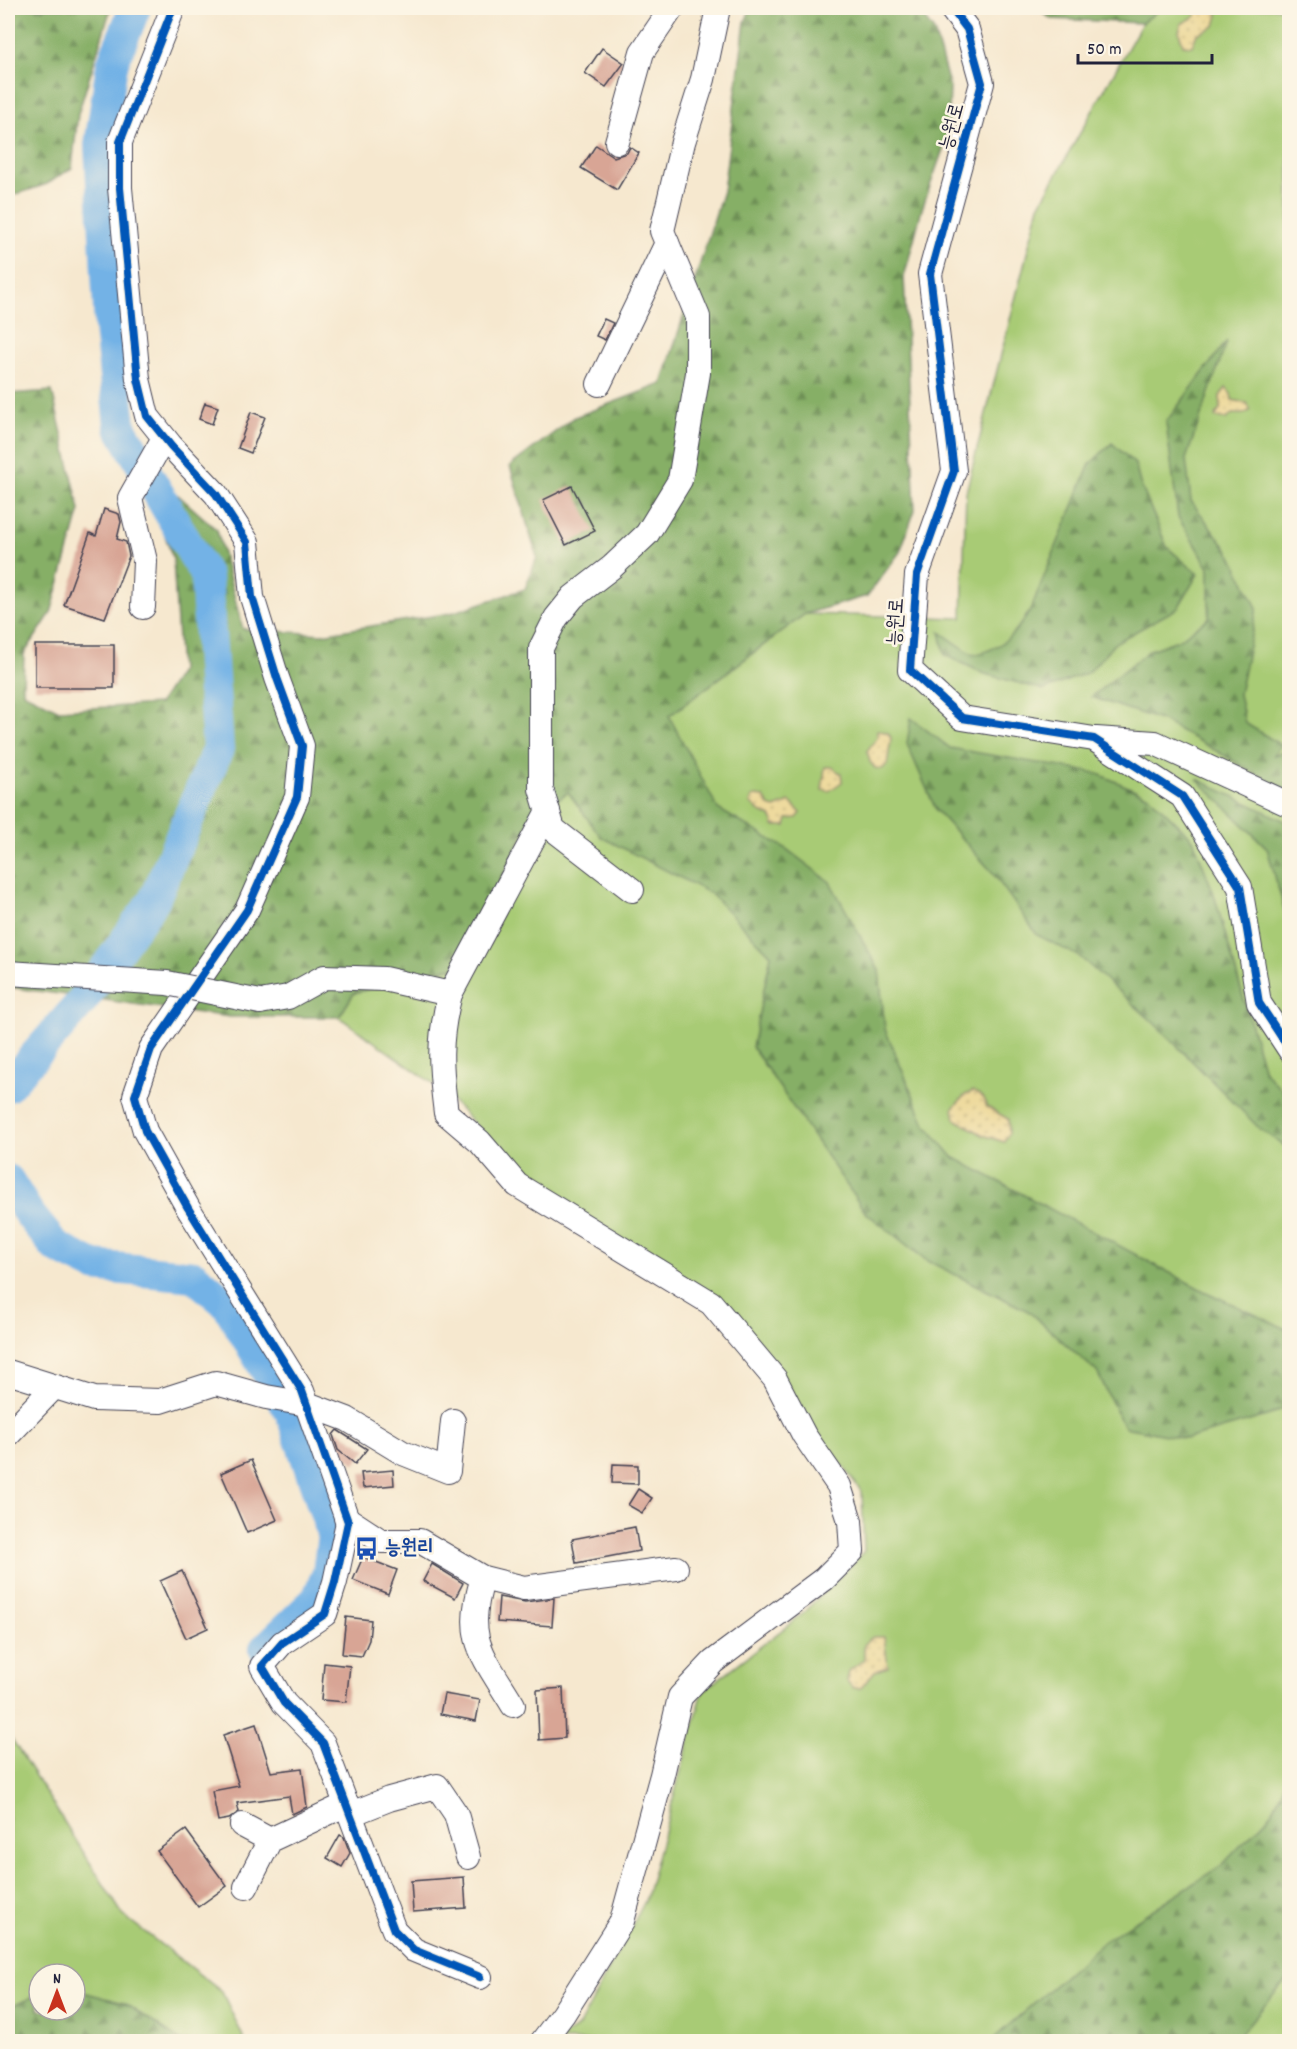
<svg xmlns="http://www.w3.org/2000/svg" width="1297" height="2049" viewBox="0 0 1297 2049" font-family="Dekko,'Poor Story',sans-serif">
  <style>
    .grass { fill: #a8cb75; stroke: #657658; stroke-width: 1.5; fill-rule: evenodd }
    .forest { fill: url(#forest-firs); stroke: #546850; stroke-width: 1.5 }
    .sand { fill: url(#sand-dots); stroke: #887e6c; stroke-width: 1.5 }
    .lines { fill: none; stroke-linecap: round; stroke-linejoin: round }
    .river { stroke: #73b2e6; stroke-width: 32 }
    .building { fill: #d8a595 }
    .minor-casing { stroke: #424051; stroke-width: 26 }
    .minor { stroke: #fff; stroke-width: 24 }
    .minor-bridge-casing { stroke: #424051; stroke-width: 26; stroke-linecap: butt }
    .minor-bridge { stroke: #fff; stroke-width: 24 }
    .cycleway-casing { stroke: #fcf5e5; stroke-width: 11 }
    .cycleway { stroke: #0057b8; stroke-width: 8 }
    .labels { text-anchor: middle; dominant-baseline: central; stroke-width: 5; stroke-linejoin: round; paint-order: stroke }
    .street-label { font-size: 20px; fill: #22223b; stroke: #fcf5e5 }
    .transit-label { font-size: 20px; font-weight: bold; fill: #164399; stroke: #fcf5e5; text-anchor: start }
  </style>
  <defs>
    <pattern id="forest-firs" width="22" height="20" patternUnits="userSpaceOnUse" patternTransform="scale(1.5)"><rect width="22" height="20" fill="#86af66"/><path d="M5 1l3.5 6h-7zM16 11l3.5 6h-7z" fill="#6d8e55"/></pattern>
    <pattern id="sand-dots" width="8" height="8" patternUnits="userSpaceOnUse" patternTransform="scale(1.5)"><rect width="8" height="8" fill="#eeda9e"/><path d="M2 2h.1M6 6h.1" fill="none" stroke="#ccbb89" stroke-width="1.8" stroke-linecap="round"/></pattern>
  </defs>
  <rect width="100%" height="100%" fill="#fcf5e5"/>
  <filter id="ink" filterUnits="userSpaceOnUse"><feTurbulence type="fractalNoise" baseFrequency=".0167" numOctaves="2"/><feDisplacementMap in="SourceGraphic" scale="12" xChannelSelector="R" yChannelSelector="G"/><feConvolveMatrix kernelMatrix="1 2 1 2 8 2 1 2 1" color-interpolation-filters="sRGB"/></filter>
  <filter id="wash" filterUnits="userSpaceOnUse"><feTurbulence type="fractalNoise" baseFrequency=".008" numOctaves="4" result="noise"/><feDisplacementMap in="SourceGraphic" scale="24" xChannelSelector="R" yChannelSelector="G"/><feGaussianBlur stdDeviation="1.35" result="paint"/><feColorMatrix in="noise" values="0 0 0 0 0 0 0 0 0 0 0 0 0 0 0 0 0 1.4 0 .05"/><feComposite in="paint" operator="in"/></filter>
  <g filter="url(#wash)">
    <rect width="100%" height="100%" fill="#f6e8cf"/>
    <g class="grass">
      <polygon points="1162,8 1289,8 1289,2041 557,2041 579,2026 645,1901 703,1691 800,1616 864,1551 862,1492 717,1297 537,1190 442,1090 339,1017 354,993 460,965 529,821 805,614 962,618 966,492 1039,206 1142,23"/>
      <path d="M8 1733 123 1915 222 1992 245 2041H8ZM39 1974H75V2010H39Z"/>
    </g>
    <g class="forest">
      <polygon points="8,8 111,8 78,114 72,168 47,184 8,197"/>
      <polygon points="751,8 916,8 934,31 950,88 948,135 922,209 904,277 915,510 900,552 867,596 805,614 669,716 718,809 785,848 830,882 879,970 885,1029 925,1124 953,1157 1204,1291 1289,1330 1289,1405 1270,1415 1187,1439 1124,1427 1097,1372 1028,1311 926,1260 865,1212 752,1047 771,955 710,893 601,837 568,792 529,821 460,965 354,993 339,1017 230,1017 8,987 8,394 52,391 80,510 51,613 24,654 23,692 59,710 159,704 180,672 173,559 157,512 178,495 217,530 243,629 322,634 451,613 525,589 537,557 510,466 575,417 662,384 723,191 745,22"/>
      <polygon points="1037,8 1162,8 1142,23 1051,19"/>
      <polygon points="1227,341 1186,459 1191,501 1232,556 1257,608 1239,694 1245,723 1281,745 1274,755 1289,751 1289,792 1163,721 1091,697 1150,650 1178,640 1209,618 1209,568 1178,517 1166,422"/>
      <path d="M1112 443 1135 464 1140 483 1167 547 1198 574 1178 608 1115 643 1089 672 1044 690 985 674 945 655 940 632 973 655C1002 649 1014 635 1030 611L1090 464Z"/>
      <polygon points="911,718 950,748 1096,773 1149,796 1193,839 1214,894 1264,1071 1289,1097 1289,1149 1261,1130 1152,1021 1080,957 1037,935 993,873 936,810 907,744"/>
      <polygon points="1197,779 1289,823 1289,926 1267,848"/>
      <polygon points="1289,1773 1289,1977 1234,2041 991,2041 1104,1941 1222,1865 1272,1813"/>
      <polygon points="75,1990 124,2003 181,2041 8,2041 8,2008 39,1994 39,2010 75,2010"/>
    </g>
    <g class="sand">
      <polygon points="1196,8 1216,8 1218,15 1215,26 1197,34 1192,46 1183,45 1179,32 1181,24 1196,16"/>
      <polygon points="1226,388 1231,394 1232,400 1246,403 1251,410 1244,414 1232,414 1227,419 1215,417 1220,409 1220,396"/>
      <polygon points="877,730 888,733 891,738 887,765 882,769 875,768 870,762 867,751 877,738"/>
      <polygon points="825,767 832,767 841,774 842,782 829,791 822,790"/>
      <polygon points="756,796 764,797 769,806 775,808 790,802 801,813 797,818 788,819 786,826 774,826 772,817 760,812 750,803 752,797"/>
      <polygon points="973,1091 983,1098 987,1107 1008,1119 1009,1133 1004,1142 983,1135 955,1119 953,1108 965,1095"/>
      <polygon points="872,1637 884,1637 888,1667 875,1671 861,1688 853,1688 847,1681 849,1671 864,1660 864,1645"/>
    </g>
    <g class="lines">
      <g class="river">
        <polyline points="8,1086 79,1005 154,900 218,749 206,576 120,427 110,327 100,145 112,65 135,8"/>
        <polyline points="8,1180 29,1214 56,1247 94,1266 194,1276 227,1304 291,1413 333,1535 328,1573 317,1599 265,1649"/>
      </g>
    </g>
    <g id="blocks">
      <g class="building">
        <polygon points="602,48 624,63 606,87 585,73"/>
        <polygon points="596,145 614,157 627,153 630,147 639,153 617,190 581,168"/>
        <polygon points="604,319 613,323 605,340 596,336"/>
        <polygon points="205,403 218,407 212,424 199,419"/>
        <polygon points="251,412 265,417 251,453 238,448"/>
        <polygon points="572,486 595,531 566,545 543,500"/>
        <polygon points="104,509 119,514 121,522 117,539 126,542 129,556 105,618 64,605 90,533 96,536"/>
        <rect x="35" y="645" width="79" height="43"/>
        <polygon points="337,1430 367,1449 355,1464 338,1450 333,1435"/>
        <polygon points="251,1460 277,1520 247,1533 221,1473"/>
        <polygon points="613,1464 638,1465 638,1484 612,1483"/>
        <polygon points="393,1470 394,1485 363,1488 361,1473"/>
        <polygon points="638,1489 652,1498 642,1513 628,1505"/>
        <polygon points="635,1527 639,1551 576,1563 572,1539"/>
        <polygon points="363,1557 397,1570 388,1594 353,1580"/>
        <polygon points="432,1564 463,1583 455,1598 423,1581"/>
        <polygon points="182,1571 208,1628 186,1638 160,1581"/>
        <polygon points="499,1597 525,1602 554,1598 552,1626 497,1622"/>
        <polygon points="346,1617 371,1620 369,1640 362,1656 342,1654"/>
        <polygon points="324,1663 350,1666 346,1702 321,1700"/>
        <polygon points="563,1688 565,1738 539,1740 537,1690"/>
        <polygon points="444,1694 480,1700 476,1721 440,1714"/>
        <polygon points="256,1724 271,1772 302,1768 307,1807 292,1814 289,1796 237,1803 239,1812 229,1819 218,1821 212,1791 239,1786 223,1735"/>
        <polygon points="186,1830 227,1886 198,1907 157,1851"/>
        <polygon points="340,1835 344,1837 350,1853 342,1867 327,1858"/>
        <polygon points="464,1877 466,1908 413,1912 411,1881"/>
      </g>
    </g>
  </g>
  <g filter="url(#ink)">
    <use href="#blocks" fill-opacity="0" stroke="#424051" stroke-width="1.5"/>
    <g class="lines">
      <defs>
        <g id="minor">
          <polyline points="173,8 120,142 120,188 138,379 147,416 171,446 216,494 247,542 252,597 277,678 302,746 297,797 247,910 151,1049 135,1096 145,1131 188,1208 302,1391 348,1522 335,1582 325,1614 282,1643 262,1666 284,1703 323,1743 394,1930 414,1950 480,1977"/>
          <polyline points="951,8 967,29 982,83 930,274 954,471 917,575 910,670 962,718 1094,739 1182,796 1240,887 1259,1003 1290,1050"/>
          <polyline points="617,142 642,52 672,8"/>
          <polyline points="599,384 667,243"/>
          <polyline points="143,607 145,561 130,498 164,438"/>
          <polyline points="1096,739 1155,743 1290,805"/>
          <polyline points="632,890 553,829 541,789 541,648 556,618 573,597 612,567 647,534 680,480 698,373 698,317 662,231 683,142 703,79 718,8"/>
          <path d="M450 994C438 1041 440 1066 446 1113L480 1142 517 1185 711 1303 775 1379 804 1435 839 1486 850 1521 852 1551 824 1579 713 1662 680 1697 662 1775 622 1921 563 2014 542 2042"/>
          <polyline points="260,1002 288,997 324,977 384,979 450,994 548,811"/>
          <polyline points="8,1372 94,1399 160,1401 216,1383 266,1397 307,1404 347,1419 403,1453 448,1471 453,1421"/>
          <polyline points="8,1435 54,1387"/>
          <polyline points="346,1518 381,1541 420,1541 483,1578 524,1588 676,1568"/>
          <path d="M483 1578C463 1639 483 1655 513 1705"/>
          <polyline points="351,1814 389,1799 437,1786 456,1814 468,1857"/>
          <polyline points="242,1825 270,1840"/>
          <polyline points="246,1887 270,1840 347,1804"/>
        </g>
      </defs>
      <use href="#minor" class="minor-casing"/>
      <use href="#minor" class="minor"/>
      <defs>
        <polyline id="minor-bridge" points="8,973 167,983 260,1002"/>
      </defs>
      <use href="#minor-bridge" class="minor-bridge-casing"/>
      <use href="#minor-bridge" class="minor-bridge"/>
      <defs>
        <g id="cycleway">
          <polyline points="173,8 120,142 120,188 138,379 147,416 171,446 216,494 247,542 252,597 277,678 302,746 297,797 247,910 151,1049 135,1096 145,1131 188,1208 302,1391 348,1522 335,1582 325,1614 282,1643 262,1666 284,1703 323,1743 394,1930 414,1950 480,1977"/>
          <polyline points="951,8 967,29 982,83 930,274 954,471 917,575 910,670 962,718 1094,739 1182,796 1240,887 1259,1003 1290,1050"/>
        </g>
      </defs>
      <use href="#cycleway" class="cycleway-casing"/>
      <use href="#cycleway" class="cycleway"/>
    </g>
  </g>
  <defs>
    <symbol id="bus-bare" viewBox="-9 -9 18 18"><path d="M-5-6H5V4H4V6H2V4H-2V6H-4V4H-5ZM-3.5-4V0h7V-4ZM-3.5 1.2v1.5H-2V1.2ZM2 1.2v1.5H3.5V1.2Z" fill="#1a4fb4" stroke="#fcf5e5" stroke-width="2.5" paint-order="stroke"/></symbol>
  </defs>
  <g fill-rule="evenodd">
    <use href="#bus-bare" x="350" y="1532" width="33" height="33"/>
  </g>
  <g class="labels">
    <g class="street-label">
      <text transform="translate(953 127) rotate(-75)">능원로</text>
      <text transform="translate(897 622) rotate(-86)">능원로</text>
    </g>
    <g class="transit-label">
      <text x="385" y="1549">능원리</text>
    </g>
  </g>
  <rect width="1297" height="2049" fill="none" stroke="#fcf5e5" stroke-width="30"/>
  <g transform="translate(57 1992)"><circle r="28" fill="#fcf5e5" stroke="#a5a1a1" stroke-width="1.5"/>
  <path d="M0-4.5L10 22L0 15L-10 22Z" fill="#c8321e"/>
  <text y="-9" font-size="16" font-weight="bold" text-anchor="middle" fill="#22223b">N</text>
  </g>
  <path d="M1078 54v9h134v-9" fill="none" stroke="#22223b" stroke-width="3"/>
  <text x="1087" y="54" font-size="18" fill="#22223b" stroke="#fcf5e5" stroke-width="4.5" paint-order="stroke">50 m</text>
</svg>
